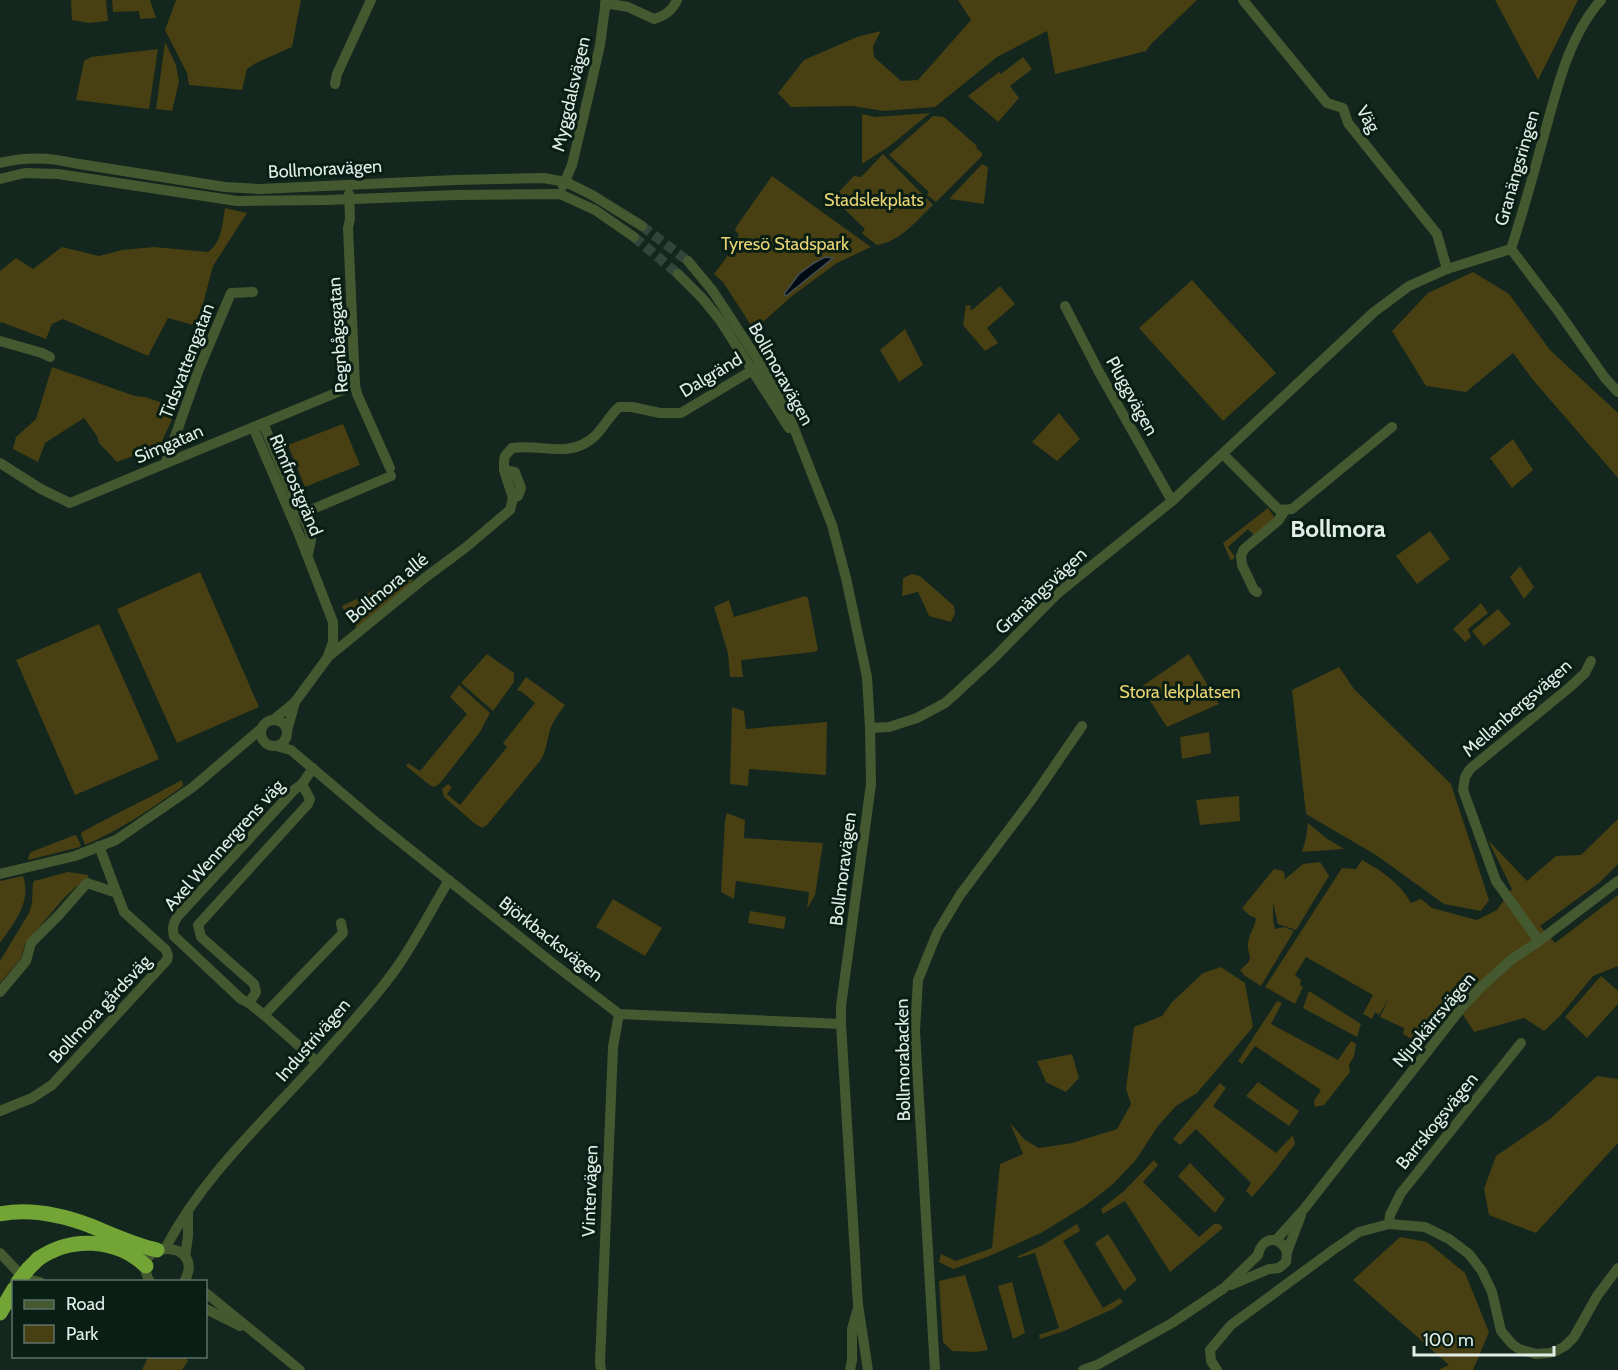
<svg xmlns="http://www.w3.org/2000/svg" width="1618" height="1370" viewBox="0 0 1618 1370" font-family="Cabin,sans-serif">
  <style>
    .green { fill: #483f12 }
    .water { fill: #000b15; stroke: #444f54; stroke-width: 1.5 }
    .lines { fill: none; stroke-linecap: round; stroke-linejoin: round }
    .minor-tunnel { stroke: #32453c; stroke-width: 10; stroke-dasharray: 10 5; stroke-linecap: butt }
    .minor { stroke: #455931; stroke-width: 10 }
    .highway { stroke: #72a436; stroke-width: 15 }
    .highway-bridge { stroke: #72a436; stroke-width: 15 }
    .labels { text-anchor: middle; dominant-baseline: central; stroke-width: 6; stroke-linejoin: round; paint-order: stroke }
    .street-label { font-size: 18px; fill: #e1eee8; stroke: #091e15 }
    .park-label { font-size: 18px; fill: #e9d473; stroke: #091e15 }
    .district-label { font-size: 24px; font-weight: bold; fill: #e1eee8; stroke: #091e15 }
  </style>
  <rect width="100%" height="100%" fill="#13271e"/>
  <g class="green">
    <polygon points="71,0 106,0 108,21 89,23 72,20"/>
    <polygon points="112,0 150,0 156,18 140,19 139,11 113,12"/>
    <polygon points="176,0 301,0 292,47 256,63 247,69 242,90 189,85 187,73 165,30"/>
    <polygon points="958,0 1197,0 1151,44 1146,51 1055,74 1047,31 997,57 935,107 884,111 852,106 791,107 778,93 804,60 857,37 881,31 873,46 874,57 901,81 918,80 971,20"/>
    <polygon points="1495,0 1578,0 1538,80"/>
    <polygon points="165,42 176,65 179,82 172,111 156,109"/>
    <polygon points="158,49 149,109 76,100 84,61 91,57"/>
    <polygon points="1023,57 1032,69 1010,86 1019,98 998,122 968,96 999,72 1001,74"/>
    <polygon points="930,113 891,145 862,164 862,114 875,117"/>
    <polygon points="933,116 944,117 977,146 976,148 982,153 982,156 936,202 927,195 929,192 889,155"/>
    <path d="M883 154 933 205C916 221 901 241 877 245L864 235 862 233 865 229 833 198 854 176 861 177Z"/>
    <polygon points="982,164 986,166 988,168 984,204 949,199"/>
    <polygon points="772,176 871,247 837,263 792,296 754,330 723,282 714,274 726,258 739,235 735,230 736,227"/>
    <path d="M225 208 247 213 213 266 197 326 168 318 148 356 63 319 52 324 46 339 1 322 0 324V271L16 258 33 269 62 247 99 256 122 250 154 247 208 252C222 242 222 225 225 208Z"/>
    <polygon points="1473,272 1509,294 1550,350 1618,413 1618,478 1533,380 1513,353 1466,392 1426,386 1392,331 1428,293"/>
    <polygon points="1192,280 1276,373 1223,421 1139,328"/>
    <polygon points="1000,286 1015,304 987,328 998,343 985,351 963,325 966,305 972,306 970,309 972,310"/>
    <polygon points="905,329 923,365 899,382 880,350"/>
    <polygon points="52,367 135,396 145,397 177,408 160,446 117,462 99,443 97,436 84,418 45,443 38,462 13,449 16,437 36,419"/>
    <polygon points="1059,413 1080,439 1057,461 1032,442"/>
    <polygon points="343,424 360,465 305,487 288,445"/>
    <polygon points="1513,439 1533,470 1512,488 1490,458"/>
    <polygon points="1268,508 1275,518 1254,535 1248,529 1228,547 1235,557 1231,561 1223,543"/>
    <polygon points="1430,531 1450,559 1417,584 1396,556"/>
    <polygon points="1520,566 1534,587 1524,599 1510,577"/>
    <polygon points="416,570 414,578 410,584 357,628 345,613 342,606"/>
    <polygon points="200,572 259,707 177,743 117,609"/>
    <polygon points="912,574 920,576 954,606 955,613 951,622 929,616 918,592 902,596 903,578"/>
    <polygon points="805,596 808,598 818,650 814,652 741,660 743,677 730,677 728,653 714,607 729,600 734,617"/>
    <polygon points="1481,603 1488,613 1468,629 1471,637 1465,642 1453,629"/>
    <polygon points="1498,609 1511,624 1484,646 1472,631"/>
    <polygon points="99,624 159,759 75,795 16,660"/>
    <polygon points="487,654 514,673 514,682 493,711 461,683"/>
    <polygon points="1189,654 1219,704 1167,727 1141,687"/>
    <polygon points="1339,667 1354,689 1451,784 1489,900 1481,911 1444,904 1376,855 1306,814 1292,690"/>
    <path d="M526 677 565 705C560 712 555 718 551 727 547 738 547 751 540 761L487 825 482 828 474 823 444 797 442 789 448 784 452 787 447 794 460 805 507 747 503 743 535 703 522 692 517 690Z"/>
    <polygon points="459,685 490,713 480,732 441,782 435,787 431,786 406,766 408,763 420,771 467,714 450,697"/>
    <polygon points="732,707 744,711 746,729 827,722 826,775 749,769 748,786 730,784"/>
    <polygon points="1209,732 1211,753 1182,759 1180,737"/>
    <path d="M182 780 183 786C152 808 121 830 85 845L81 834 82 832C115 814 149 798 182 780Z"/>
    <polygon points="1239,796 1240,821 1200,825 1196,800"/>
    <polygon points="727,813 745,820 744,838 823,843 815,895 807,909 809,892 736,881 734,899 721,892 725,820"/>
    <path d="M1618 819V864L1599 883 1540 926 1555 943 1618 895V966L1593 976 1560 1016 1544 1031 1524 1018 1474 1032 1453 999 1420 1044 1403 1034 1404 1028 1380 1017 1389 998 1379 1015 1375 1012 1372 1019 1363 1014 1373 995 1306 957 1295 975 1301 980 1300 985 1303 987 1295 1004 1265 987 1342 868 1356 869 1362 860C1382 871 1400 883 1411 903L1421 899 1432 908 1477 920 1497 910 1512 889 1488 840 1527 881 1556 856 1581 855Z"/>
    <polygon points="1308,823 1326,838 1344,849 1302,852 1306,838"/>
    <polygon points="75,835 76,835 81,845 80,847 28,860 29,855 31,852"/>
    <path d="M1320 862 1329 876 1296 930 1278 924 1273 902V920L1275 929 1284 927 1294 931 1261 986 1245 976 1240 970C1257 956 1247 959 1248 943 1249 934 1255 927 1256 918L1250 916 1242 908 1274 869 1283 871 1285 875 1284 880 1303 864Z"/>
    <polygon points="68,872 88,875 89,880 77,886 64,898 25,944 21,959 0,983 0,961 29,913 32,903 33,883 34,881"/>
    <path d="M23 876C32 902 14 923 0 943V881Z"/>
    <polygon points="613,899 662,928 645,956 596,927"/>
    <polygon points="750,911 786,917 784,929 748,923"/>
    <polygon points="1221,967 1245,983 1253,1027 1197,1093 1176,1106 1158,1126 1135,1161 1113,1184 1085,1206 1041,1233 987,1257 953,1269 939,1262 941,1254 956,1261 992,1248 1000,1164 1023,1154 1010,1123 1025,1140 1039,1148 1072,1143 1117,1129 1131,1104 1126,1089 1134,1027 1162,1016 1172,1002 1203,973"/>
    <polygon points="1601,976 1618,991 1618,1004 1587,1038 1565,1017"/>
    <polygon points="1309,991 1361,1024 1357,1037 1303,1008"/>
    <polygon points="1277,1001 1282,1003 1271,1024 1338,1060 1351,1041 1356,1044 1354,1056 1349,1065 1350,1072 1324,1105 1315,1107 1314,1101 1321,1090 1255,1046 1242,1064 1238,1061"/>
    <polygon points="1072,1054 1079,1078 1066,1092 1046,1082 1037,1061"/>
    <polygon points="1597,1076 1618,1079 1618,1143 1536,1233 1489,1215 1484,1189 1496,1156 1550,1119"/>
    <polygon points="1258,1082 1299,1111 1289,1126 1246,1096"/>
    <polygon points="1220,1083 1226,1088 1213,1106 1276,1153 1293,1135 1295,1144 1272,1174 1252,1197 1246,1191 1251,1183 1196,1129 1180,1145 1173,1139"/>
    <polygon points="1154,1160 1158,1165 1143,1182 1199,1237 1214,1224 1219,1224 1223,1228 1170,1272 1125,1201 1103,1214 1101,1209 1124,1191"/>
    <polygon points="1190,1163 1225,1199 1215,1213 1178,1176"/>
    <polygon points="1077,1224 1080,1231 1063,1241 1103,1308 1120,1298 1123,1302 1113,1309 1064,1331 1040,1339 1039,1335 1059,1328 1035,1253 1018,1258 1018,1256 1043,1245"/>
    <polygon points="1108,1234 1137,1280 1124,1291 1095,1243"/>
    <polygon points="1400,1237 1427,1242 1465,1273 1489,1332 1473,1370 1438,1370 1449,1365 1353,1280"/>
    <polygon points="965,1275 988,1350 976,1352 952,1351 943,1342 939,1281"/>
    <polygon points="1012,1282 1025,1333 1013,1339 998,1286"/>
    <polygon points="148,1357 186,1357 188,1361 182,1370 142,1370"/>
  </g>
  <polygon class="water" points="825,257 833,258 786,296 784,294 799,274 814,263"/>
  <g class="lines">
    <g class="minor-tunnel">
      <polyline points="642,226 688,261"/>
      <polyline points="634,237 678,274"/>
    </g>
    <g class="minor">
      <polyline points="1243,0 1327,103 1343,108 1348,123 1437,234 1447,269"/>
      <path d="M605 3 628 7 654 19C665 16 672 11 677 0"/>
      <polyline points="335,84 337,74 371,0"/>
      <path d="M0 163C24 157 49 157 73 163L225 187 260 189 455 180 544 178 566 182 592 195 642 226"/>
      <polyline points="0,179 25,173 58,174 237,201 327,200 456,195 560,194 595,210 634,237"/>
      <polyline points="563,186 572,165 590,89 600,45 606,0"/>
      <polyline points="349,194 350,219 348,228 355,385 357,394 390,468"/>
      <path d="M1511 249C1523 212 1533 176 1543 139 1556 93 1568 36 1601 0"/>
      <polyline points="1511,249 1558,311 1605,378 1618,392"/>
      <polyline points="688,261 712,290 728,314 761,365 788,413 832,525 846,578 867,677 870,728 871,784 841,1006 841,1024 858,1305 868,1370"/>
      <polyline points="678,274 703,299 720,320 789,428"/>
      <polyline points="1065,306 1099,372 1172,501"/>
      <polyline points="0,341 42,353 50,357"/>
      <polyline points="263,423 301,514 309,529 311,540 308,554"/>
      <polyline points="253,427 298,532 333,622 333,642 328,656"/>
      <polyline points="1223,454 1279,510 1292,509 1392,427"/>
      <polyline points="166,462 199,369 231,293 253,292"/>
      <polyline points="0,463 41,489 70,503 355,385"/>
      <polyline points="504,470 515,472 521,488 518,496 513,498"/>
      <polyline points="301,514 391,476"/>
      <polyline points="1257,592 1254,590 1242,565 1241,556 1244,549 1278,521 1285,510"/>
      <path d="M273 720 295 702 328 657 426 577 465 548 510 510 513 498 504 470V461L505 456 512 448C541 443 569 460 595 436 604 427 610 415 619 407H632L660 413H681L761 365"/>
      <circle cx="274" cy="733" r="13"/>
      <polyline points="870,728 889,727 917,718 945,703 954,695 995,657 1058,593 1172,501 1374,312 1409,286 1447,269 1511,249"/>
      <polyline points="287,731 295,702"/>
      <polyline points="276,746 291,750 377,823 551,962 619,1014 841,1024"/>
      <path d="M313 768 302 784 294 790 177 917C173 924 172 928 174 936L241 999 249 1003 264 1015 317 1062"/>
      <polyline points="0,874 75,856 116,840 193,787 262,728"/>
      <polyline points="1539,941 1496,881 1463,790 1465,777 1470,769 1570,687 1585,673 1591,661"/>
      <polyline points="0,992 26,961 31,943 59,915 87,883 117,893"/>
      <polyline points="249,1003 256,992 254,984 201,937 198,925 308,804 310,799 302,784"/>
      <polyline points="264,1015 343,933 341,923"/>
      <polyline points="0,1111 32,1098 52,1085 167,960 168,956 166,950 124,912 99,846"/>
      <polyline points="1389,1224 1390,1215 1401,1193 1521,1043"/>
      <polyline points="1276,1240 1304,1209 1463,1006 1482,986 1511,960 1539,941 1618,881"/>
      <path d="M166 1247C203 1176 265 1120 318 1061 343 1032 373 1001 395 970 415 942 431 910 449 880"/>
      <polyline points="0,1253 18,1272"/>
      <polyline points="185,1257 188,1236 188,1213"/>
      <polyline points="32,1280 40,1282"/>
      <path d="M150 1282C125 1238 209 1238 184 1282"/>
      <polyline points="1231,1285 1269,1269 1279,1268 1286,1262 1287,1252 1301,1215"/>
      <polyline points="206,1293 300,1370"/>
      <polyline points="206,1309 240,1326"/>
      <polyline points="601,1370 600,1363 613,1047 619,1014"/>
      <polyline points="850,1370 852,1360 852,1329 857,1311"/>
      <polyline points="935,1370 915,1031 918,980 937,933 960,895 1032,799 1082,726"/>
      <path d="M1083 1370 1097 1365 1172 1323 1224 1288 1258 1255C1262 1236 1280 1235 1287 1252"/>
      <polyline points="1217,1370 1211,1361 1210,1350 1231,1325 1333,1250 1359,1232 1389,1224 1425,1227 1449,1239 1469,1254 1482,1271 1492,1292 1501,1331 1512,1344 1519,1349 1536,1354 1549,1353 1556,1351 1565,1346 1574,1337 1597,1296 1618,1268"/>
    </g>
    <g class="highway">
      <path d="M0 1214C31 1208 62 1215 91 1226 113 1235 134 1245 157 1250"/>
      <path d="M38 1259C71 1236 116 1238 146 1266"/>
      <polyline points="0,1313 14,1289"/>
    </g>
    <polyline class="highway-bridge" points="18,1282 28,1269 38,1259"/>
  </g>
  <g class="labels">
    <g class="street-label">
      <text transform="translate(571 94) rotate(-77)">Myggdalsvägen</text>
      <text transform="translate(1368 119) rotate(59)">Väg</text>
      <text transform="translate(1517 168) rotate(-74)">Granängsringen</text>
      <text transform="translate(325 169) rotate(-3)">Bollmoravägen</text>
      <text transform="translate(338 335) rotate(-94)">Regnbågsgatan</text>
      <text transform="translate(187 361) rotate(-69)">Tidsvattengatan</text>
      <text transform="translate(781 374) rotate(61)">Bollmoravägen</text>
      <text transform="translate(711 375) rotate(-31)">Dalgränd</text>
      <text transform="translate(1132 396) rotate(61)">Pluggvägen</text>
      <text transform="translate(169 444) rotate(-23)">Simgatan</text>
      <text transform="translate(296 485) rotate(67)">Rimfrostgränd</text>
      <text transform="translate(387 588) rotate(-39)">Bollmora allé</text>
      <text transform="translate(1041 591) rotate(-43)">Granängsvägen</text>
      <text transform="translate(1517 708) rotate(-41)">Mellanbergsvägen</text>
      <text transform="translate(224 845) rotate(-48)">Axel Wennergrens väg</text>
      <text transform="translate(843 869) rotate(-83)">Bollmoravägen</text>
      <text transform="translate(551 939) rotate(38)">Björkbacksvägen</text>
      <text transform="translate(100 1009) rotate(-47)">Bollmora gårdsväg</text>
      <text transform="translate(1434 1020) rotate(-50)">Njupkärrsvägen</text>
      <text transform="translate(313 1040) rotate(-49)">Industrivägen</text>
      <text transform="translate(903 1060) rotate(-91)">Bollmorabacken</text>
      <text transform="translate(1437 1121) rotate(-51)">Barrskogsvägen</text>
      <text transform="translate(590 1191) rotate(-88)">Vintervägen</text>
    </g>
    <g class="park-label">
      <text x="874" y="200">Stadslekplats</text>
      <text x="785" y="244">Tyresö Stadspark</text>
      <text x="1180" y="692">Stora lekplatsen</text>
    </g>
    <g class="district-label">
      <text x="1338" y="528">Bollmora</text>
    </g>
  </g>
  <rect x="12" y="1280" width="195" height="78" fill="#091e15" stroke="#5f7169" stroke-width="1.5"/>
  <rect x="24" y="1300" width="30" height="9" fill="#455931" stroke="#5f7169" stroke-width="1.5"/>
  <text x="66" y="1310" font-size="18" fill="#e1eee8">Road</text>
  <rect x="24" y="1325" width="30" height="18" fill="#483f12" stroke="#5f7169" stroke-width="1.5"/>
  <text x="66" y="1340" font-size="18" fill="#e1eee8">Park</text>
  <path d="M1414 1346v9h140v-9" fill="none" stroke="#e1eee8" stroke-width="3"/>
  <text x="1423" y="1346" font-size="18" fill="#e1eee8" stroke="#091e15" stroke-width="4.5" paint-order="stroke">100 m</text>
</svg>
